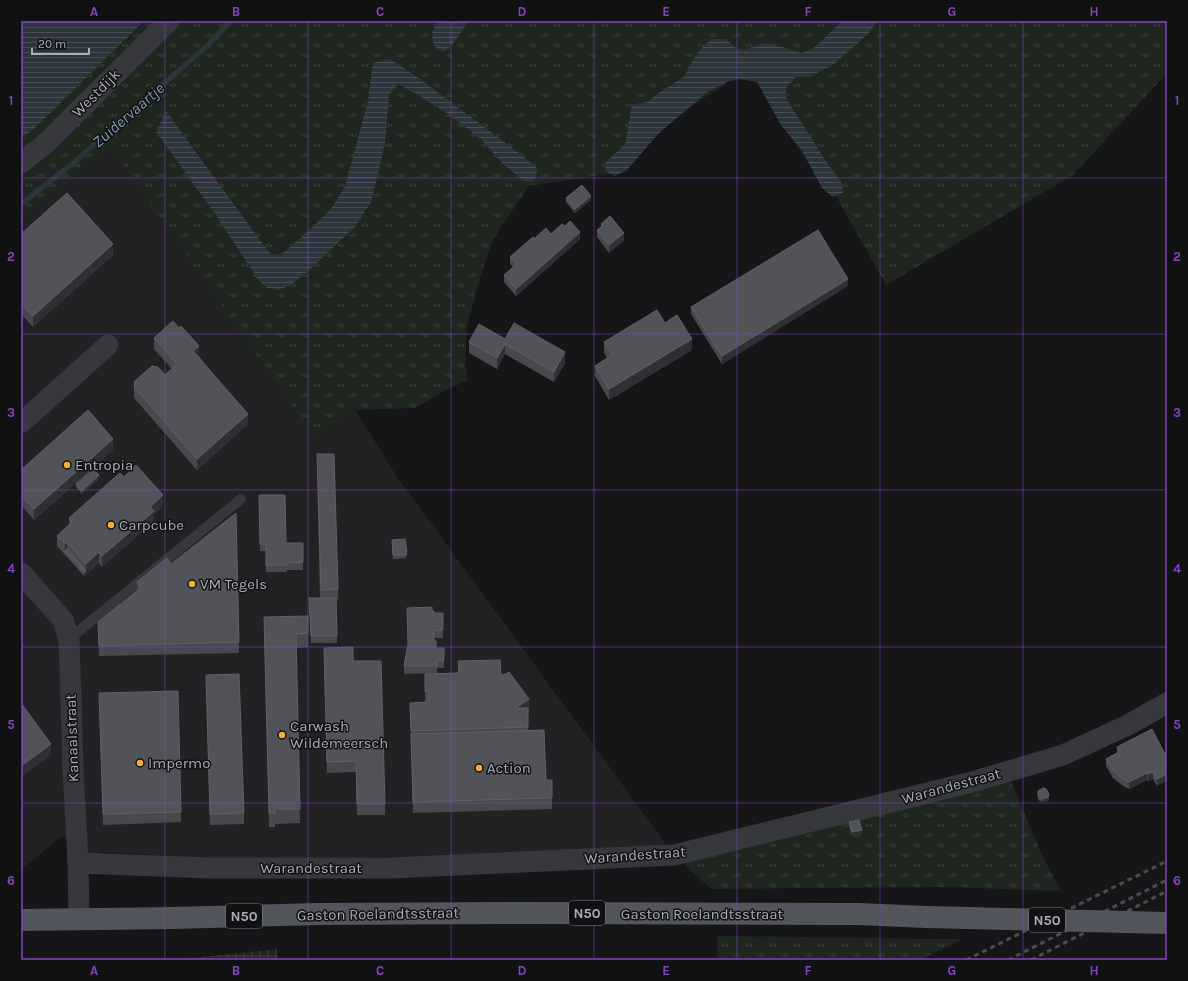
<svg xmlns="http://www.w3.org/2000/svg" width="1188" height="981" viewBox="0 0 1188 981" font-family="Karla,sans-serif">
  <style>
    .built { fill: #222225 }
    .industrial { fill: url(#industrial-grid) }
    .grass { fill: url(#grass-tufts) }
    .water { fill: url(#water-rules) }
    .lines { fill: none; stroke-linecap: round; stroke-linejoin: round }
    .stream { stroke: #2c353c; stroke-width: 5.5 }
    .lane { stroke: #37383d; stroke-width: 10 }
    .street { stroke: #37383d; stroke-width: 21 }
    .primary { stroke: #53555c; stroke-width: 22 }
    .rail { stroke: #4a4c52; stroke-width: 3; stroke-dasharray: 5 4; stroke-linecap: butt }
    .primary-bridge { stroke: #53555c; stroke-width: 22 }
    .wall { fill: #47494d }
    .shaded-wall { fill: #2f3033 }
    .building { fill: #525359; stroke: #5f6168 }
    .grid { fill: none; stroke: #8446be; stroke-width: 1; stroke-opacity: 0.55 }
    .poi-dot { fill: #f2b134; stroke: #111113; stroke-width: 1.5 }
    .labels { text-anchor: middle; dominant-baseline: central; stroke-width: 3; stroke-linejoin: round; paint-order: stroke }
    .shield { fill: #111113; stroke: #7b7e86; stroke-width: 1 }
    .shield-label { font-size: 14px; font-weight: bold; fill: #a8adb8 }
    .street-label { font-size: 15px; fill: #a8adb8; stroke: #111113 }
    .poi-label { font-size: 15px; fill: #a8adb8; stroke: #111113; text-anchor: start }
    .water-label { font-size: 16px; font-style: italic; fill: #7f9bb3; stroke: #111113 }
    .neatline { fill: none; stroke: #8446be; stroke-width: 1.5 }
    .grid-label { font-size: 13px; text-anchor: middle; font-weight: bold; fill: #8446be }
  </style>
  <defs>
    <pattern id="industrial-grid" width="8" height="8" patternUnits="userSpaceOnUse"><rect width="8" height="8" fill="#222225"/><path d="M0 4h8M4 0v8" fill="none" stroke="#3f3f43"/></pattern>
    <pattern id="grass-tufts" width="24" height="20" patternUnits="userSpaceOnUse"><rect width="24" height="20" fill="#1e261f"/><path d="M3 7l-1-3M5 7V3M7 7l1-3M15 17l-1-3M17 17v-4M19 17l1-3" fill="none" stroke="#3c433d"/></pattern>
    <pattern id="water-rules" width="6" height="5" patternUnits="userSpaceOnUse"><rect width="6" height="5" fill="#2c353c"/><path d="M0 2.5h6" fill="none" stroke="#485056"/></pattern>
  </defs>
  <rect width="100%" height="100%" fill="#161618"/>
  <polygon class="built" points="111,147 315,438 355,410 398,478 674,855 198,858 104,852 85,856 62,836 21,870 21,221 79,175"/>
  <polygon class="industrial" points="277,949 278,960 37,960 37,958 183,959"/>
  <g class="grass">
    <polygon points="144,21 1167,21 1167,73 1073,175 886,285 770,79 752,74 730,81 678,115 620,172 529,186 493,239 479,281 467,326 465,362 468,380 443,391 415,408 355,410 315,439 111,148 79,175 21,221 21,138 33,130"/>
    <polygon points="1007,771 1040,851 1061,891 945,887 711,889 674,855"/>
    <polygon points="718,936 936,939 963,939 920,960 717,960"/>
  </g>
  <g class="water">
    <polygon points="21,21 144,21 33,130 21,138"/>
    <polygon points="439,21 469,21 452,45 444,52 437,49 433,42 432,31"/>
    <polygon points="842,21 878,21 868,34 833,65 809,77 796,77 786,88 786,98 827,163 841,182 843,193 833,197 822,188 802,151 781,125 757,82 740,79 726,82 706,93 658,134 627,170 615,176 605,171 606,162 625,144 632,105 647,102 657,94 685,76 689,66 699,51 711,39 726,39 737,49 748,49 764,43 782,47 801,53 814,48"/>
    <polygon points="390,59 416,76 523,156 537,168 536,177 532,182 524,181 502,163 482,140 444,111 399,84 389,94 385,143 378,174 371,202 355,227 307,272 289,286 278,290 267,288 258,279 213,211 156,132 166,111 265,247 271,254 280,255 302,237 331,209 345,186 368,101 373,63"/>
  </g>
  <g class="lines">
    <polyline class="stream" points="21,204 71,165 208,45 231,21"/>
    <polyline class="lane" points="69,639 241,499"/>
    <g class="street">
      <polyline points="21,163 44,145 169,21"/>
      <polyline points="21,423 108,345"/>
      <polyline points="21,573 63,620 69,639 73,767 78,863 79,919"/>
      <polyline points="78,863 210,868 391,868 674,855 972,782 1063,755 1128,725 1167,703"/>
    </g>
    <polyline class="primary" points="21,920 172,918 317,914 527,913 858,914 927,917"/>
    <g class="rail">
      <polyline points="966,960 1167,861"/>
      <polyline points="1008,960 1167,880"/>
      <polyline points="1031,960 1167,891"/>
    </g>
    <polyline class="primary-bridge" points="927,917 1167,923"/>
  </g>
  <g class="wall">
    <polygon points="566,198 591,200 575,213 566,202"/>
    <polygon points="601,224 624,240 609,253 597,237 597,230 601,227"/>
    <polygon points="21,234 113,255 33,327 21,314"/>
    <polygon points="551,234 580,239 516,296 504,282 504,275 513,267 510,264 510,257 534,239"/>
    <polygon points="848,286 722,364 691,314 691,307"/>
    <polygon points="665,323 692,350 609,400 595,376 595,366 607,358 604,353 604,342"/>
    <polygon points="154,338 199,356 248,424 197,470 134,398 134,387 165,375 172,369 154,349"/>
    <polygon points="505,339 565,363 554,382 505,354 497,369 469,353 469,342"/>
    <polygon points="113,450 34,520 21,505 21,470"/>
    <polygon points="317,465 338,589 338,600 336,600 337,643 311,643 309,598 320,598"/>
    <polygon points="124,477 163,506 154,514 154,521 102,567 99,563 84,576 57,546 57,536 69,525 69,518"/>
    <polygon points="99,479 82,494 76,487 76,484"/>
    <polygon points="259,495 286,543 303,543 303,570 287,570 287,572 266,572 266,551 260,551"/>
    <polygon points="392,540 407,552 407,556 406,556 406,558 393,559"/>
    <polygon points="171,564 239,642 239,653 99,656 98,622 137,591 137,582"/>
    <polygon points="432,611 443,630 443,638 434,638 436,648 444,648 444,668 437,668 437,673 404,674 404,666 408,645"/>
    <polygon points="264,617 308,633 308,647 296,648 300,823 275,824 275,827 269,827"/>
    <polygon points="324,659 353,661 385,804 385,815 357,815 356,772 327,773"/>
    <polygon points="458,661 501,675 529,713 528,713 528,731 546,780 552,780 552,809 413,813 410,703 425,702 425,674 458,673"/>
    <polygon points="206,675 244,813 244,824 210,825"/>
    <polygon points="99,693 181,812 181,822 103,825"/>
    <polygon points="1117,747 1167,758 1157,786 1153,779 1148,781 1147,780 1129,789 1123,786 1113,778 1106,766 1106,759 1117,753"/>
    <polygon points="1038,791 1049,797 1048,801 1042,802 1038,800"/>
    <polygon points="849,822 862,834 852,836 849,826"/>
  </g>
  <g class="shaded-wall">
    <polygon points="591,196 591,200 575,213 575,209"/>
    <polygon points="580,232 580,239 516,296 516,289"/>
    <polygon points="624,233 624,240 609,253 609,245"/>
    <polygon points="113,244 113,255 33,327 33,316"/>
    <polygon points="848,279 848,286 722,364 722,356"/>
    <polygon points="692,339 692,350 609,400 609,389"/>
    <polygon points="505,344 505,354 497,369 497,358"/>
    <polygon points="199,346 199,356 193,361 193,351"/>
    <polygon points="565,352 565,363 554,382 554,372"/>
    <polygon points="248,414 248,424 197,470 197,459"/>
    <polygon points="113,439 113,450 34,520 34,509"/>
    <polygon points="99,475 99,479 82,494 82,491"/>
    <polygon points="163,495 163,506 154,514 154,521 102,567 102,556 150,507"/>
    <polygon points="67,542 67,553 65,551 65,544"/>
    <polygon points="99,552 99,563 86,574 86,564"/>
    <polygon points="86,571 86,574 84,576 84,573"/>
    <polygon points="529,699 529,713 517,721 517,707"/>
    <polygon points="51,744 51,755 21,777 21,766"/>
    <polygon points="1153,772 1153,779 1148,781 1148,774"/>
    <polygon points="1147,773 1147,780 1129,789 1129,782"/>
    <polygon points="1167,774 1167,781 1157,786 1157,779"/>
    <polygon points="1049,794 1048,801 1042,802 1042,799"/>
    <polygon points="862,830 862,834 852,836 852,832"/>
  </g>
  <g class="building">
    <polygon points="582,185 591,196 575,209 566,198"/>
    <polygon points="67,193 113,244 33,316 21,303 21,234"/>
    <polygon points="610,216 624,233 609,245 597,230 603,226 601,224"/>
    <polygon points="570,221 580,232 516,289 504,275 517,264 510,257 533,237 534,239 546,228 551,234 562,224 565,226"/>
    <polygon points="818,230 848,279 722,356 691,307"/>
    <polygon points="657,310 665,323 677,315 692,339 609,389 595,366 612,355 604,342"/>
    <polygon points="173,321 179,328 181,326 199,346 193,351 248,414 197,459 134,387 135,381 152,366 158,367 165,375 177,364 154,338"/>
    <polygon points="514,323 565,352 554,372 505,344 497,358 469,342 479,324 505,339"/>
    <polygon points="88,410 113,439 34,509 21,495 21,470"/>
    <polygon points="317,454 334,454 338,589 321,590"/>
    <polygon points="136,465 163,495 150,507 154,511 102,556 99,552 86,564 67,542 65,544 57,536 72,522 69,518 120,473 124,477"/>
    <polygon points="93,469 99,475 82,491 76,484"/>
    <polygon points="259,495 285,495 286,543 303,543 303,562 287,563 287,565 266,565 266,544 260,544"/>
    <polygon points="236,513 239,642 99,646 98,622 141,588 137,582 167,558 171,564"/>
    <polygon points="405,539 407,552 406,553 406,555 393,555 392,540"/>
    <polygon points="67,549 86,571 84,573 65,551"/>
    <polygon points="309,598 336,598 337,636 311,636"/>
    <polygon points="432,607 432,611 434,611 434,613 443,613 443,630 434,631 434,641 436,641 436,648 444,648 444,660 437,661 437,666 404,666 408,644 407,608"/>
    <polygon points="308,616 308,633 296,634 300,809 275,809 275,813 269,813 264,617"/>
    <polygon points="353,647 353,661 381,661 385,804 357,804 356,761 327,762 324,648"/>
    <polygon points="500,660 501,675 506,674 509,672 529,699 517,707 517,708 528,708 528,727 411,731 410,703 428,702 428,691 425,692 425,674 459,673 458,661"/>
    <polygon points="239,674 244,813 210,814 206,675"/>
    <polygon points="178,691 181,812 103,814 99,693"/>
    <polygon points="21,703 51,744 21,766"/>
    <polygon points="1152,729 1167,758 1167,774 1157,779 1153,772 1148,774 1147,773 1129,782 1123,779 1113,770 1106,759 1119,752 1117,747"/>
    <polygon points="544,730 546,780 552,780 552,798 413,802 411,734"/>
    <polygon points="1043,788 1046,789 1049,794 1048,797 1042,799 1038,796 1038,791"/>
    <polygon points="859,820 862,830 852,832 849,822"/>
  </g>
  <path class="grid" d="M165 21V960M308 21V960M451 21V960M594 21V960M737 21V960M880 21V960M1023 21V960M21 178H1167M21 334H1167M21 490H1167M21 647H1167M21 803H1167"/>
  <g class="poi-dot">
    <circle cx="67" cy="465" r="4"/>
    <circle cx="111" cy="525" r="4"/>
    <circle cx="192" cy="584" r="4"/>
    <circle cx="282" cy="735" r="4"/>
    <circle cx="140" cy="763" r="4"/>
    <circle cx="479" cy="768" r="4"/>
  </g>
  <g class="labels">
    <g class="shield">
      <rect x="569" y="901" width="36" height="24" rx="3"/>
      <rect x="226" y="904" width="36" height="24" rx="3"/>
      <rect x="1029" y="908" width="36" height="24" rx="3"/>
    </g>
    <g class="shield-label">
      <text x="587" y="913">N50</text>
      <text x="244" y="916">N50</text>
      <text x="1047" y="920">N50</text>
    </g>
    <g class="street-label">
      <text transform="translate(96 93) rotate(-45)">Westdijk</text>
      <text transform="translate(72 738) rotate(-92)">Kanaalstraat</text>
      <text transform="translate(951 786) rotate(-15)">Warandestraat</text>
      <text transform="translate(635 855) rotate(-4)">Warandestraat</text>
      <text x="311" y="868">Warandestraat</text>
      <text transform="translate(378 914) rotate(-1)">Gaston Roelandtsstraat</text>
      <text x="702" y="914">Gaston Roelandtsstraat</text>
    </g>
    <g class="poi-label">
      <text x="75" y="465">Entropia</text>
      <text x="119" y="525">Carpcube</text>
      <text x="200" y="584">VM Tegels</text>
      <text x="290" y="726">Carwash<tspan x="290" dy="17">Wildemeersch</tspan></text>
      <text x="148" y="763">Impermo</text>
      <text x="487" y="768">Action</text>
    </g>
    <g class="water-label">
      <text transform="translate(128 115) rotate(-41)">Zuidervaartje</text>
    </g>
  </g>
  <rect width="1188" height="981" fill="none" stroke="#111113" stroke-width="44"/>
  <path d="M32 48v6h57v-6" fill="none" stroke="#a8adb8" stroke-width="2"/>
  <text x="38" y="48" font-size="12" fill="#a8adb8" stroke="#111113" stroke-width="3" paint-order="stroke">20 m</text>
  <rect x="22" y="22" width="1144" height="937" class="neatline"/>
  <g class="grid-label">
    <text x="94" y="16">A</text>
    <text x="236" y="16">B</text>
    <text x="380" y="16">C</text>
    <text x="522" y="16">D</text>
    <text x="666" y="16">E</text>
    <text x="808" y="16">F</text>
    <text x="952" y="16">G</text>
    <text x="1094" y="16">H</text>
    <text x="11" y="105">1</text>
    <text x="1177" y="105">1</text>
    <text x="11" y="261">2</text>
    <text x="1177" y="261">2</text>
    <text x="11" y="417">3</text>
    <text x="1177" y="417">3</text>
    <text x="11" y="573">4</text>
    <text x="1177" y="573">4</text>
    <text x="11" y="729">5</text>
    <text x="1177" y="729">5</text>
    <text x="11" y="885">6</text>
    <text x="1177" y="885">6</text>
    <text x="94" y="975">A</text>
    <text x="236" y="975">B</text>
    <text x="380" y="975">C</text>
    <text x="522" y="975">D</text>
    <text x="666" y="975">E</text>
    <text x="808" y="975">F</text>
    <text x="952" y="975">G</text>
    <text x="1094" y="975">H</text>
  </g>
</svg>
